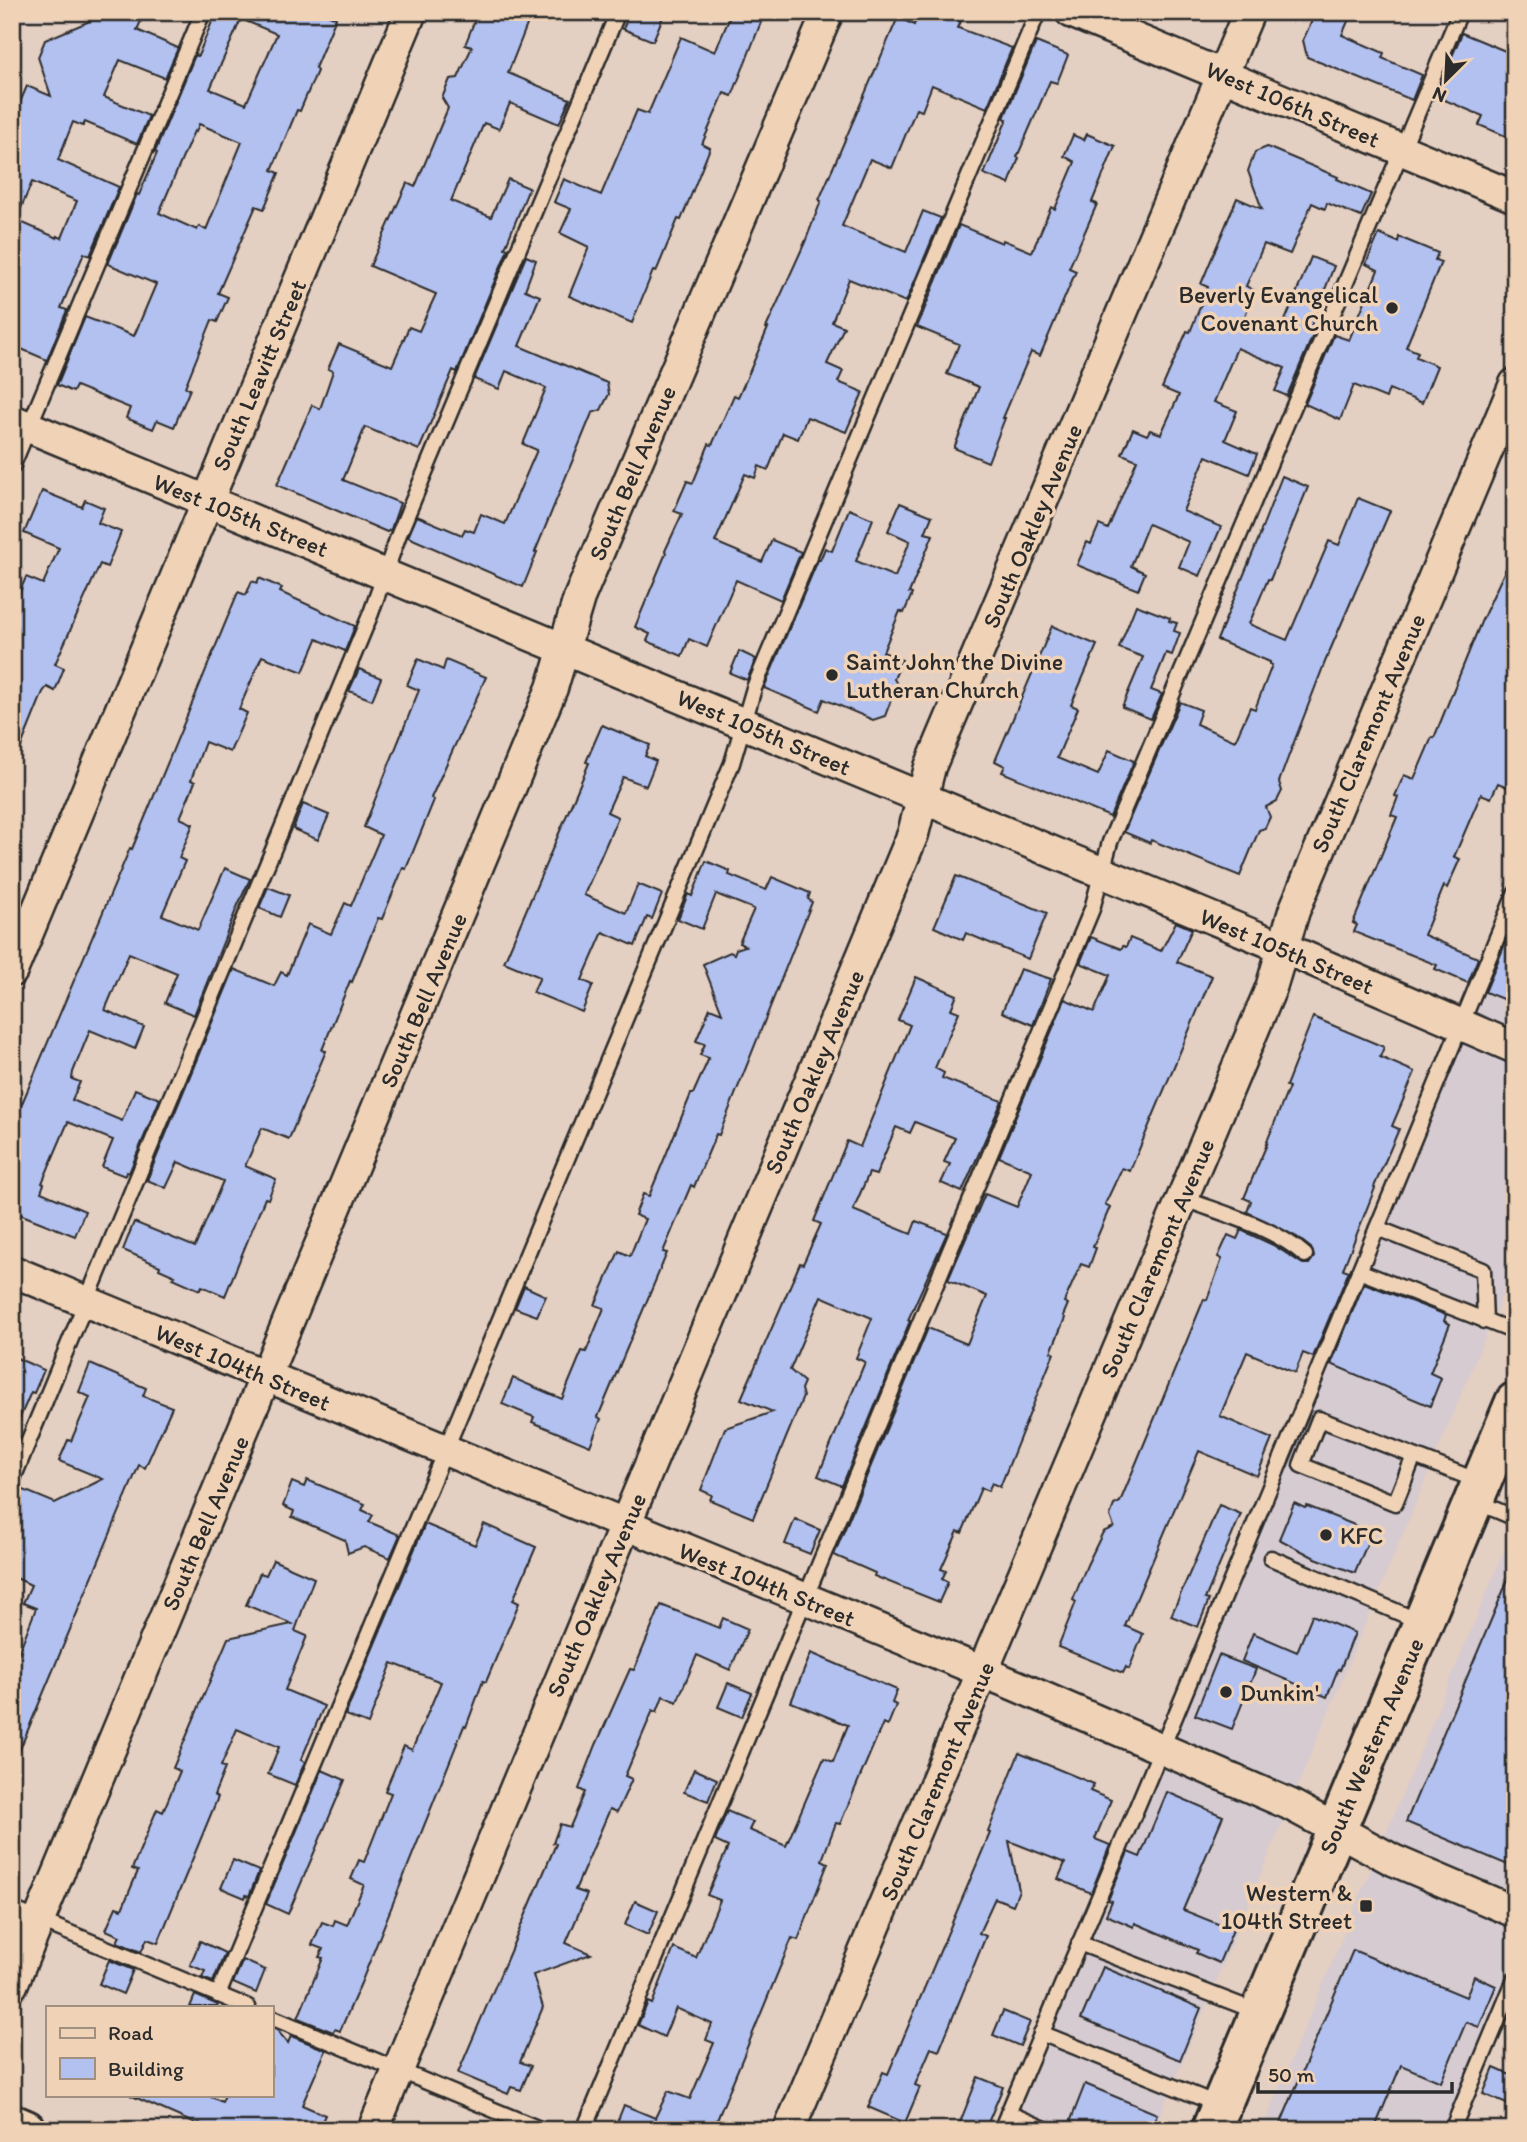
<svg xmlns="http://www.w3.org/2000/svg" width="1527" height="2142" viewBox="0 0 1527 2142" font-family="Itim,sans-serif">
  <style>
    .built { fill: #d5cbd1 }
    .building { fill: #b3c1f1; stroke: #2b2b2b; stroke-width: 2; fill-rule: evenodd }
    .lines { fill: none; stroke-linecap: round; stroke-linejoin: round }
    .lane-casing { stroke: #2b2b2b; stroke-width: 19 }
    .street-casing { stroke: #2b2b2b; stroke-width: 35 }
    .secondary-casing { stroke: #2b2b2b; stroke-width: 44 }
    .lane { stroke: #f0d3b7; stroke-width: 14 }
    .street { stroke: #f0d3b7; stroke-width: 30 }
    .secondary { stroke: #f0d3b7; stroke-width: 38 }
    .poi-dot { fill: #2b2b2b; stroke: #f0d3b7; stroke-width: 2.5 }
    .labels { text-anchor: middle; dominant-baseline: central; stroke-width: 7; stroke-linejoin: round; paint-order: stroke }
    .street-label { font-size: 24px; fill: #2b2b2b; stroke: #f0d3b7 }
    .poi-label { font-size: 24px; fill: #2b2b2b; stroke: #f0d3b7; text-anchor: start }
  </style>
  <rect width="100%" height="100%" fill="#e4cfc3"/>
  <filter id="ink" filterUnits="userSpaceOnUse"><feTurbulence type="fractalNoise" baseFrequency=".0143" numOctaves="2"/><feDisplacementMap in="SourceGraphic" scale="14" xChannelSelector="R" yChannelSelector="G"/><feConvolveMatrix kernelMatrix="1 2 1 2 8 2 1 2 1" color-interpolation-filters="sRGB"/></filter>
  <g filter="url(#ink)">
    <g class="built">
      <polygon points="1515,910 1515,1265 1154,2130 1012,2130"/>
      <polygon points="1515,1525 1515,1968 1448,2130 1262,2130"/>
    </g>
    <g class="building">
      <path d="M111 12H145L137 30 178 48 165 78 120 60 104 97 149 116 137 144 85 122 83 126 73 122 58 160 119 187 90 256 84 253 61 308 67 310 47 360 12 345V121L27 86 51 96 38 57 45 40ZM32 182 77 201 62 238 57 236V238L16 220Z"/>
      <path d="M216 12H323L336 18 315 68 317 71 300 111 297 110 272 170 279 173 264 209 256 206 218 293 228 297 217 322 212 320 185 387 190 389 174 427 157 420 153 429 126 418 130 408 76 386 73 392 57 385 85 317 134 336 156 284 108 264 137 194 139 195 157 153 155 152 195 55 198 56ZM241 19 277 34 246 104 210 89ZM199 124 242 142 206 230 199 226 197 230 159 213 194 131 196 132Z"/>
      <polygon points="478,12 532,12 508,73 570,99 559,124 510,103 499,129 484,123 451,201 491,217 508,179 529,188 505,248 508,249 457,372 453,370 419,450 365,427 343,480 400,503 391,529 387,532 277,485 312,405 320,409 333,371 328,369 339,344 392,366 409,327 419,331 436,294 370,266 407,183 415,187 448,108 442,98 450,79 458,78 472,47 465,45"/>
      <polygon points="630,12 665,12 653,41 623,29"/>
      <polygon points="732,12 765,12 732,96 724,93 702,144 710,148 681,220 678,219 656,272 653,271 632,323 569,296 589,247 560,233 571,209 554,202 564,179 601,195 637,110 648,114 681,37 715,52"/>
      <polygon points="919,12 938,12 961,21 958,28 1012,48 987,108 932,85 922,111 916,109 892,168 870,159 842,226 906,252 923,211 941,218 906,302 849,279 832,322 844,327 827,364 843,371 838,382 863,392 846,432 807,417 798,439 783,433 768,470 759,466 755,478 745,474 715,542 762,562 772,540 801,552 781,600 736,580 707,647 689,639 682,656 647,641 650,634 635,627 666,553 665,551 682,514 674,511 687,481 693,483 709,444 712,445 734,395 738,397 746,380 768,328 766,328 805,242 821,201 819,200 898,17 914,25"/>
      <polygon points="1316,12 1352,12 1342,35 1384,53 1382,58 1422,75 1412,100 1307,57 1303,40"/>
      <polygon points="1462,33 1515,55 1515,140 1479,125 1483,116 1435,96"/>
      <polygon points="1036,42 1068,55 1057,83 1050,81 1017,157 1019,158 1009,184 984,174 1007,119 1004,118"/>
      <polygon points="1087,134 1115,146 1092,202 1097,204 1069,268 1076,271 1040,356 1031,352 1003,418 1005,418 988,462 954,448 979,387 947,374 959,344 917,327 959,225 1002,243 1003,240 1032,252 1051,207 1055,209 1075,162 1064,156 1073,135 1084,140"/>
      <polygon points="1267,147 1338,177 1337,179 1371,194 1361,217 1327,203 1325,209 1312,203 1290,254 1264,244 1246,286 1255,291 1244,318 1280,333 1311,257 1334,266 1311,326 1316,328 1287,396 1275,391 1285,368 1237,348 1214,402 1237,411 1225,440 1257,454 1249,474 1206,456 1183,511 1221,527 1200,576 1179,567 1189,542 1148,524 1131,566 1145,573 1138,590 1077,565 1087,542 1091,544 1099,525 1108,529 1137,460 1122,454 1133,429 1147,435 1150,430 1161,434 1179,395 1162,388 1187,331 1190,332 1208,287 1201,284 1237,198 1262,209 1248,171 1255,152"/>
      <polygon points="1379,234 1398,242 1399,237 1438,253 1435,260 1441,262 1406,347 1418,352 1416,357 1437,366 1422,403 1389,389 1386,398 1354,385 1340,420 1305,404 1334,335 1349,340 1378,270 1366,264"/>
      <polygon points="526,256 536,260 525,290 540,296 519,346 607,383 609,394 601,410 592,413 535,552 537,552 523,587 408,537 417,516 462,535 465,529 474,532 481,514 505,524 537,450 523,444 546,388 506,371 499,389 474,379"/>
      <polygon points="1282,476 1308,487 1270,580 1268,579 1249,624 1287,640 1329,541 1339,545 1358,498 1390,511 1325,662 1289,755 1279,782 1282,791 1277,801 1266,807 1270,817 1265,828 1259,830 1240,876 1151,840 1150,843 1124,832 1180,702 1201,710 1196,724 1235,741 1250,707 1255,709 1272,665 1270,664 1270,662 1217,640 1261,533 1260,533"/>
      <polygon points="42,491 82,507 85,500 104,508 98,523 121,532 107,567 100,564 55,664 64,668 55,691 47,687 43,692 13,766 12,610 26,577 43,584 59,548 24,533"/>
      <polygon points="900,503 932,516 925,533 933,535 909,593 912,594 904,613 900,611 883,652 902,660 894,679 897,684 885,716 873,720 824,699 819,711 764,688 818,560 820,560 825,548 832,551 849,509 873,519 856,561 895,577 910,541 888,531"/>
      <polygon points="1515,549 1515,790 1498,783 1491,798 1481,794 1454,857 1460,859 1447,888 1444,886 1424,935 1478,958 1468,983 1435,969 1437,965 1354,932 1357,925 1353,923 1397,817 1391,815 1398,797 1395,796 1404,775 1414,779 1432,737 1434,738 1481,622"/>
      <polygon points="259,578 282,588 280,592 355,626 345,651 317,639 303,672 262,656 239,709 247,713 230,752 205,742 191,780 195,782 180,818 193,824 179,858 185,861 162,915 198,930 225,868 250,879 238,905 194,1015 165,1003 177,973 129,953 105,1010 144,1027 135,1049 90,1030 73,1072 72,1079 80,1082 72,1100 122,1121 135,1089 160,1099 129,1173 126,1172 125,1176 102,1167 113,1140 68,1122 42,1183 44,1184 41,1192 85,1211 75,1236 12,1211 12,1127 130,848 132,849 238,592 246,595 252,581 257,583"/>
      <polygon points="1136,605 1170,618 1169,621 1177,623 1174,631 1180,633 1172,655 1166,653 1151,690 1162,694 1151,719 1122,707 1143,657 1119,648"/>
      <polygon points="1052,626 1097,645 1071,705 1078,708 1057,758 1098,775 1109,750 1134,761 1110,817 1002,772 1005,766 995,761"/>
      <polygon points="739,651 756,659 747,680 730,673"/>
      <polygon points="418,659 443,670 446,660 486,677 431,798 434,800 406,869 403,868 382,919 378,918 352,982 350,981 322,1050 326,1051 289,1139 262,1128 245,1166 276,1179 268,1199 265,1198 225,1296 202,1286 200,1290 173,1278 175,1276 159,1269 160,1266 123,1250 134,1222 195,1247 223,1181 178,1162 166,1188 147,1180 234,969 274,986 281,972 287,975 308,924 331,934 345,903 351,906 381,835 364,827 419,690 407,685"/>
      <polygon points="359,669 381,678 372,700 349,691"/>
      <polygon points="602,725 650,745 645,756 656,761 646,786 623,777 607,812 618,817 584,895 626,913 638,884 662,894 652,919 647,917 635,946 603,932 582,980 593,985 582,1012 533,992 540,977 504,962 589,763 586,762"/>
      <polygon points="303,804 329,815 318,840 293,829"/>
      <polygon points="706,861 730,871 729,875 766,890 772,877 810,893 808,899 812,902 719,1135 716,1134 694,1187 691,1185 663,1252 667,1253 598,1417 601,1419 590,1446 532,1422 534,1417 502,1404 513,1378 562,1399 582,1351 586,1352 604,1308 595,1305 619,1251 630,1256 645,1219 635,1215 643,1194 649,1196 691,1094 693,1094 709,1058 700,1055 705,1044 696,1041 710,1008 722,1013 703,964 730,952 734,954 736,949 745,946 739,943 754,909 716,894 702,929 678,919 688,894 692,896"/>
      <polygon points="956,876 1047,913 1028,959 966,933 963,940 934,927"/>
      <polygon points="268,887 289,895 280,917 259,908"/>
      <polygon points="1515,920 1515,1004 1485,992"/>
      <polygon points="1176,922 1192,929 1177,962 1212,976 1130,1171 1122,1168 1105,1204 1110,1207 1093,1247 1096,1248 1089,1267 1081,1264 1064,1302 1068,1304 1063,1316 1065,1318 1051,1352 1054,1353 1000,1487 992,1483 988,1491 981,1488 962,1533 958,1531 941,1569 946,1571 942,1579 948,1582 939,1602 874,1576 875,1573 834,1555 928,1328 967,1344 987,1296 948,1280 985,1194 1017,1207 1032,1171 999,1157 1065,999 1094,1012 1110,975 1080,963 1091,937 1121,949 1123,946 1126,947 1130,938 1161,951"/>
      <polygon points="1020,969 1051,979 1033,1025 1002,1012"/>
      <polygon points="916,977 957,995 951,1009 959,1012 935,1068 944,1073 942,1078 1002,1101 962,1192 941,1183 950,1164 944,1162 955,1138 915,1122 910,1133 896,1127 876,1175 869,1173 853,1210 911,1234 916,1221 947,1233 908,1320 910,1321 842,1486 818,1476 865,1362 856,1358 872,1318 821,1296 790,1370 804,1382 801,1389 803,1397 753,1518 710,1500 712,1495 701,1490 725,1428 773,1412 741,1399 800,1263 803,1264 821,1224 814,1221 847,1141 860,1147 910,1025 898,1020"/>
      <polygon points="1313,1017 1384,1047 1380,1057 1415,1072 1392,1126 1399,1129 1374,1187 1375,1188 1343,1269 1349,1271 1313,1357 1303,1353 1295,1373 1247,1352 1220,1416 1272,1439 1257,1476 1199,1451 1125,1626 1143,1634 1129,1669 1126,1667 1123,1673 1058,1647 1076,1602 1073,1600 1087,1565 1103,1532 1114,1527 1110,1516 1114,1505 1120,1502 1204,1299 1207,1300 1222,1259 1218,1257 1228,1235 1237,1239 1241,1230 1243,1231 1273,1245 1303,1264 1309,1264 1314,1257 1311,1248 1297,1237 1247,1212 1251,1201 1244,1198 1267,1144 1266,1144 1289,1087 1286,1086"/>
      <polygon points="1364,1283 1446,1315 1444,1321 1450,1324 1430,1373 1441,1378 1430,1406 1331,1364"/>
      <polygon points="524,1286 546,1296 537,1316 515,1308"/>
      <polygon points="12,1356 44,1370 34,1393 31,1392 12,1436"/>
      <polygon points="90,1364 146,1388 143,1396 172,1407 145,1468 139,1465 12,1768 12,1652 18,1654 36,1608 23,1603 31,1585 12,1576 12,1490 19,1488 55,1503 103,1479 59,1461 68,1440 71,1441 90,1397 79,1392"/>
      <polygon points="307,1480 365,1504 362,1510 373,1515 369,1522 400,1535 390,1558 364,1547 348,1553 345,1540 292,1517 294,1511 283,1506 292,1482 304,1487"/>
      <polygon points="1294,1503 1305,1508 1307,1506 1372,1532 1355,1573 1313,1557 1279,1539"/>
      <polygon points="1219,1505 1241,1514 1205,1599 1209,1600 1198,1627 1171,1616"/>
      <polygon points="795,1519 820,1530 810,1554 785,1544"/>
      <polygon points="425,1524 475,1545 484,1524 536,1547 513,1600 519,1603 486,1682 483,1681 466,1727 464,1726 361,1983 340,2031 335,2029 333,2032 298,2018 323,1958 319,1957 323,1949 312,1945 322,1922 333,1926 335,1920 347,1925 364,1885 351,1879 359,1860 364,1862 391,1793 385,1791 404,1746 412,1750 441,1682 392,1663 368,1724 345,1715"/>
      <polygon points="273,1560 314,1578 295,1631 307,1636 285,1690 324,1706 301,1760 305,1762 295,1785 268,1774 279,1747 237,1729 221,1766 225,1768 214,1795 218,1797 158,1943 147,1939 141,1952 117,1942 120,1936 106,1930 116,1907 122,1909 138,1871 132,1869 157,1809 163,1812 180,1771 173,1768 228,1638 292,1624 246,1605 260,1573 266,1575"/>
      <polygon points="1515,1563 1515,1716 1506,1738 1515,1741 1515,1868 1406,1822"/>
      <polygon points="661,1605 719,1628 723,1618 748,1629 730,1670 697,1655 677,1702 663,1696 657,1712 653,1710 625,1776 632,1779 617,1812 610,1809 575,1890 587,1894 566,1943 591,1954 533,1975 543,2007 520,2062 531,2066 521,2090 511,2087 508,2094 458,2073 556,1844 553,1843 560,1824 570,1827 585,1792 579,1789 596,1745 630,1669 634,1670"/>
      <polygon points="1312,1615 1355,1633 1340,1670 1338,1669 1327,1697 1242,1661 1253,1633 1297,1652"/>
      <polygon points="811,1653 897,1690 892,1703 896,1705 888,1725 883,1723 877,1737 840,1824 836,1823 822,1860 828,1863 808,1914 798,1940 792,1938 713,2130 614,2130 624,2105 655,2118 668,2091 690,2099 714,2043 706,2040 712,2024 676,2008 664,2037 638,2025 648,2002 652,2004 674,1948 696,1958 720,1900 707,1895 728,1847 715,1841 727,1811 753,1822 749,1830 786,1846 824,1758 833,1762 848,1725 791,1702"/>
      <polygon points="1219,1655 1256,1669 1232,1729 1195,1715"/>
      <polygon points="728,1683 752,1693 742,1717 718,1707"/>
      <polygon points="1019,1753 1094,1784 1090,1791 1111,1800 1095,1839 1110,1845 1091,1893 1058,1879 1065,1863 1009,1841 1019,1890 1013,1905 995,1898 979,1933 986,1936 939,2051 931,2048 915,2085 920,2087 905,2123 868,2107 883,2072 888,2074 990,1833 988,1832"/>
      <polygon points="694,1769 717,1779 708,1801 684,1792"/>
      <polygon points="322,1770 345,1780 288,1914 266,1904"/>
      <polygon points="1167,1792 1223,1816 1183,1910 1233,1930 1219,1963 1196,1953 1198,1950 1135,1923 1134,1927 1106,1915 1112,1901 1108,1900 1128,1852 1140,1857"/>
      <polygon points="233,1860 259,1871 249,1896 246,1895 245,1898 221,1888"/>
      <polygon points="635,1901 658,1911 648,1935 625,1925"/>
      <polygon points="200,1941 225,1953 213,1982 202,1978 205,1971 190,1965"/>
      <polygon points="1353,1950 1466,1997 1474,1976 1496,1986 1479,2027 1466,2022 1441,2082 1401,2065 1374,2130 1278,2130"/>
      <polygon points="109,1960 133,1970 123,1994 99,1984"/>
      <polygon points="243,1960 265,1970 256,1993 233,1983"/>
      <polygon points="1103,1967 1201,2008 1180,2060 1081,2019"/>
      <polygon points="195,1995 218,2005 217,2007 190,2007"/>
      <polygon points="1003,2011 1030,2022 1020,2046 993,2035"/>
      <polygon points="271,2028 277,2030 288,2043 291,2036 326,2050 302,2105 325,2115 318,2130 214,2130 199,2123 198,2125 130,2095 207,2095 222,2102 225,2095 271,2095"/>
      <polygon points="1494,2068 1515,2077 1515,2090 1509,2105 1483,2094"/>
      <polygon points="978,2077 1003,2087 985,2130 957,2130"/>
      <polygon points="1085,2084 1157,2114 1150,2130 1081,2130 1069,2125"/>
    </g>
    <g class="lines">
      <defs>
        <g id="lane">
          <polyline points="12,467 203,12"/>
          <path d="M1182 1198C1223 1214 1272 1226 1305 1255"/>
          <polyline points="1377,1228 1483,1270 1485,1321"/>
          <polyline points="1359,1271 1515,1332"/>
          <polyline points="1414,1456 1395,1503 1301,1465 1319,1419 1481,1482"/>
          <polyline points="12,1481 371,613 399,534 618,12"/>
          <polyline points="1475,1501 1515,1518"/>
          <polyline points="1271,1558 1421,1622"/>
          <polyline points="12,1909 248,2007"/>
          <polyline points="1079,1943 1258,2012"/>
          <polyline points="218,1995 732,763 754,688 1038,12"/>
          <polyline points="271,2017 542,2130"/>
          <polyline points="1041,2033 1219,2105"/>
          <polyline points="1008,2113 1047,2130"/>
          <polyline points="584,2130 1092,909 1110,842 1460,12"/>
          <polyline points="1001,2130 1174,1719 1515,894"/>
          <polyline points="1452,2130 1515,1979"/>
        </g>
        <g id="street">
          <polyline points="1071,12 1515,197"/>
          <polyline points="12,420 1284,948 1515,1048"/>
          <polyline points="12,971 411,12"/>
          <polyline points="12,1271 1017,1686 1289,1804 1393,1860 1515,1912"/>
          <polyline points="12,1985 552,688 579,598 828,12"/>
          <polyline points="373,2130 913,834 930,767 1249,12"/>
          <polyline points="789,2130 1271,988 1294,911 1515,384"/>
        </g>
        <g id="secondary">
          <polyline points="12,2124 26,2130"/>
          <polyline points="1211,2130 1515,1402"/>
        </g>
      </defs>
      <use href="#lane" class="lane-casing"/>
      <use href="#street" class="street-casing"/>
      <use href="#secondary" class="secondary-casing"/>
      <use href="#lane" class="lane"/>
      <use href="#street" class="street"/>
      <use href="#secondary" class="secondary"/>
    </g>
  </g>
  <g class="poi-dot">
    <circle cx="1392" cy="308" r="7"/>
    <circle cx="832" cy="675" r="7"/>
    <circle cx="1326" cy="1535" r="7"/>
    <circle cx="1226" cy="1692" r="7"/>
    <rect x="1359" y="1899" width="14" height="14" rx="3.5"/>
  </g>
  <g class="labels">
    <g class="street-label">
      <text transform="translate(1293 104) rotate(23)">West 106th Street</text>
      <text transform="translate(259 375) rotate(-67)">South Leavitt Street</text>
      <text transform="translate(632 473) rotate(-67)">South Bell Avenue</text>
      <text transform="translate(241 515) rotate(22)">West 105th Street</text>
      <text transform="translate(1032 526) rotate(-67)">South Oakley Avenue</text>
      <text transform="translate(764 732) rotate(23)">West 105th Street</text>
      <text transform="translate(1368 733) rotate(-67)">South Claremont Avenue</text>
      <text transform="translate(1287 951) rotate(23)">West 105th Street</text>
      <text transform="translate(423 1000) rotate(-67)">South Bell Avenue</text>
      <text transform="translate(814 1072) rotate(-67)">South Oakley Avenue</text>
      <text transform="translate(1157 1258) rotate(-67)">South Claremont Avenue</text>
      <text transform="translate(243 1367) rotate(23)">West 104th Street</text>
      <text transform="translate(205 1523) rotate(-67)">South Bell Avenue</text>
      <text transform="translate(767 1584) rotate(22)">West 104th Street</text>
      <text transform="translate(596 1595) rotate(-67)">South Oakley Avenue</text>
      <text transform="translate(1371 1746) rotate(-67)">South Western Avenue</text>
      <text transform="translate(937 1781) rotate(-67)">South Claremont Avenue</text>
    </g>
    <g class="poi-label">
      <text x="1378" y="294" text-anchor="end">Beverly Evangelical<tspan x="1378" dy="28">Covenant Church</tspan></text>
      <text x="846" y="661">Saint John the Divine<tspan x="846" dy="28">Lutheran Church</tspan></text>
      <text x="1340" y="1535">KFC</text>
      <text x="1240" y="1692">Dunkin'</text>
      <text x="1352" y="1892" text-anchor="end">Western &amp;<tspan x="1352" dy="28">104th Street</tspan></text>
    </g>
  </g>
  <rect width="1527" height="2142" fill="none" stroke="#f0d3b7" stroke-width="42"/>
  <rect x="21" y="21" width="1485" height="2100" fill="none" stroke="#2b2b2b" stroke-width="2.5" filter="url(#ink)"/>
  <rect x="46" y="2006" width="228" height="91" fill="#f0d3b7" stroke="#a1907f" stroke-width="2"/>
  <rect x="60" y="2028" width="35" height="10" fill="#f0d3b7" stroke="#a1907f" stroke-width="2"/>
  <text x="108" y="2040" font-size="21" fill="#2b2b2b">Road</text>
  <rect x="60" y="2058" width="35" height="21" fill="#b3c1f1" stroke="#a1907f" stroke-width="2"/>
  <text x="108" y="2076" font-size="21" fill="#2b2b2b">Building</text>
  <g transform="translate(1446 80) rotate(204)" stroke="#f0d3b7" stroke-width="5" paint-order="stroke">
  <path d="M0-5L12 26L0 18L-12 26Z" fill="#2b2b2b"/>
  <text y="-10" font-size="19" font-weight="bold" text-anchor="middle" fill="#2b2b2b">N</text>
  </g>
  <path d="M1258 2082v10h194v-10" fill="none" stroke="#2b2b2b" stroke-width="3.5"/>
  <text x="1268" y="2082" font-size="21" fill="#2b2b2b" stroke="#f0d3b7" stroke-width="5" paint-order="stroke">50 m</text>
</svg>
